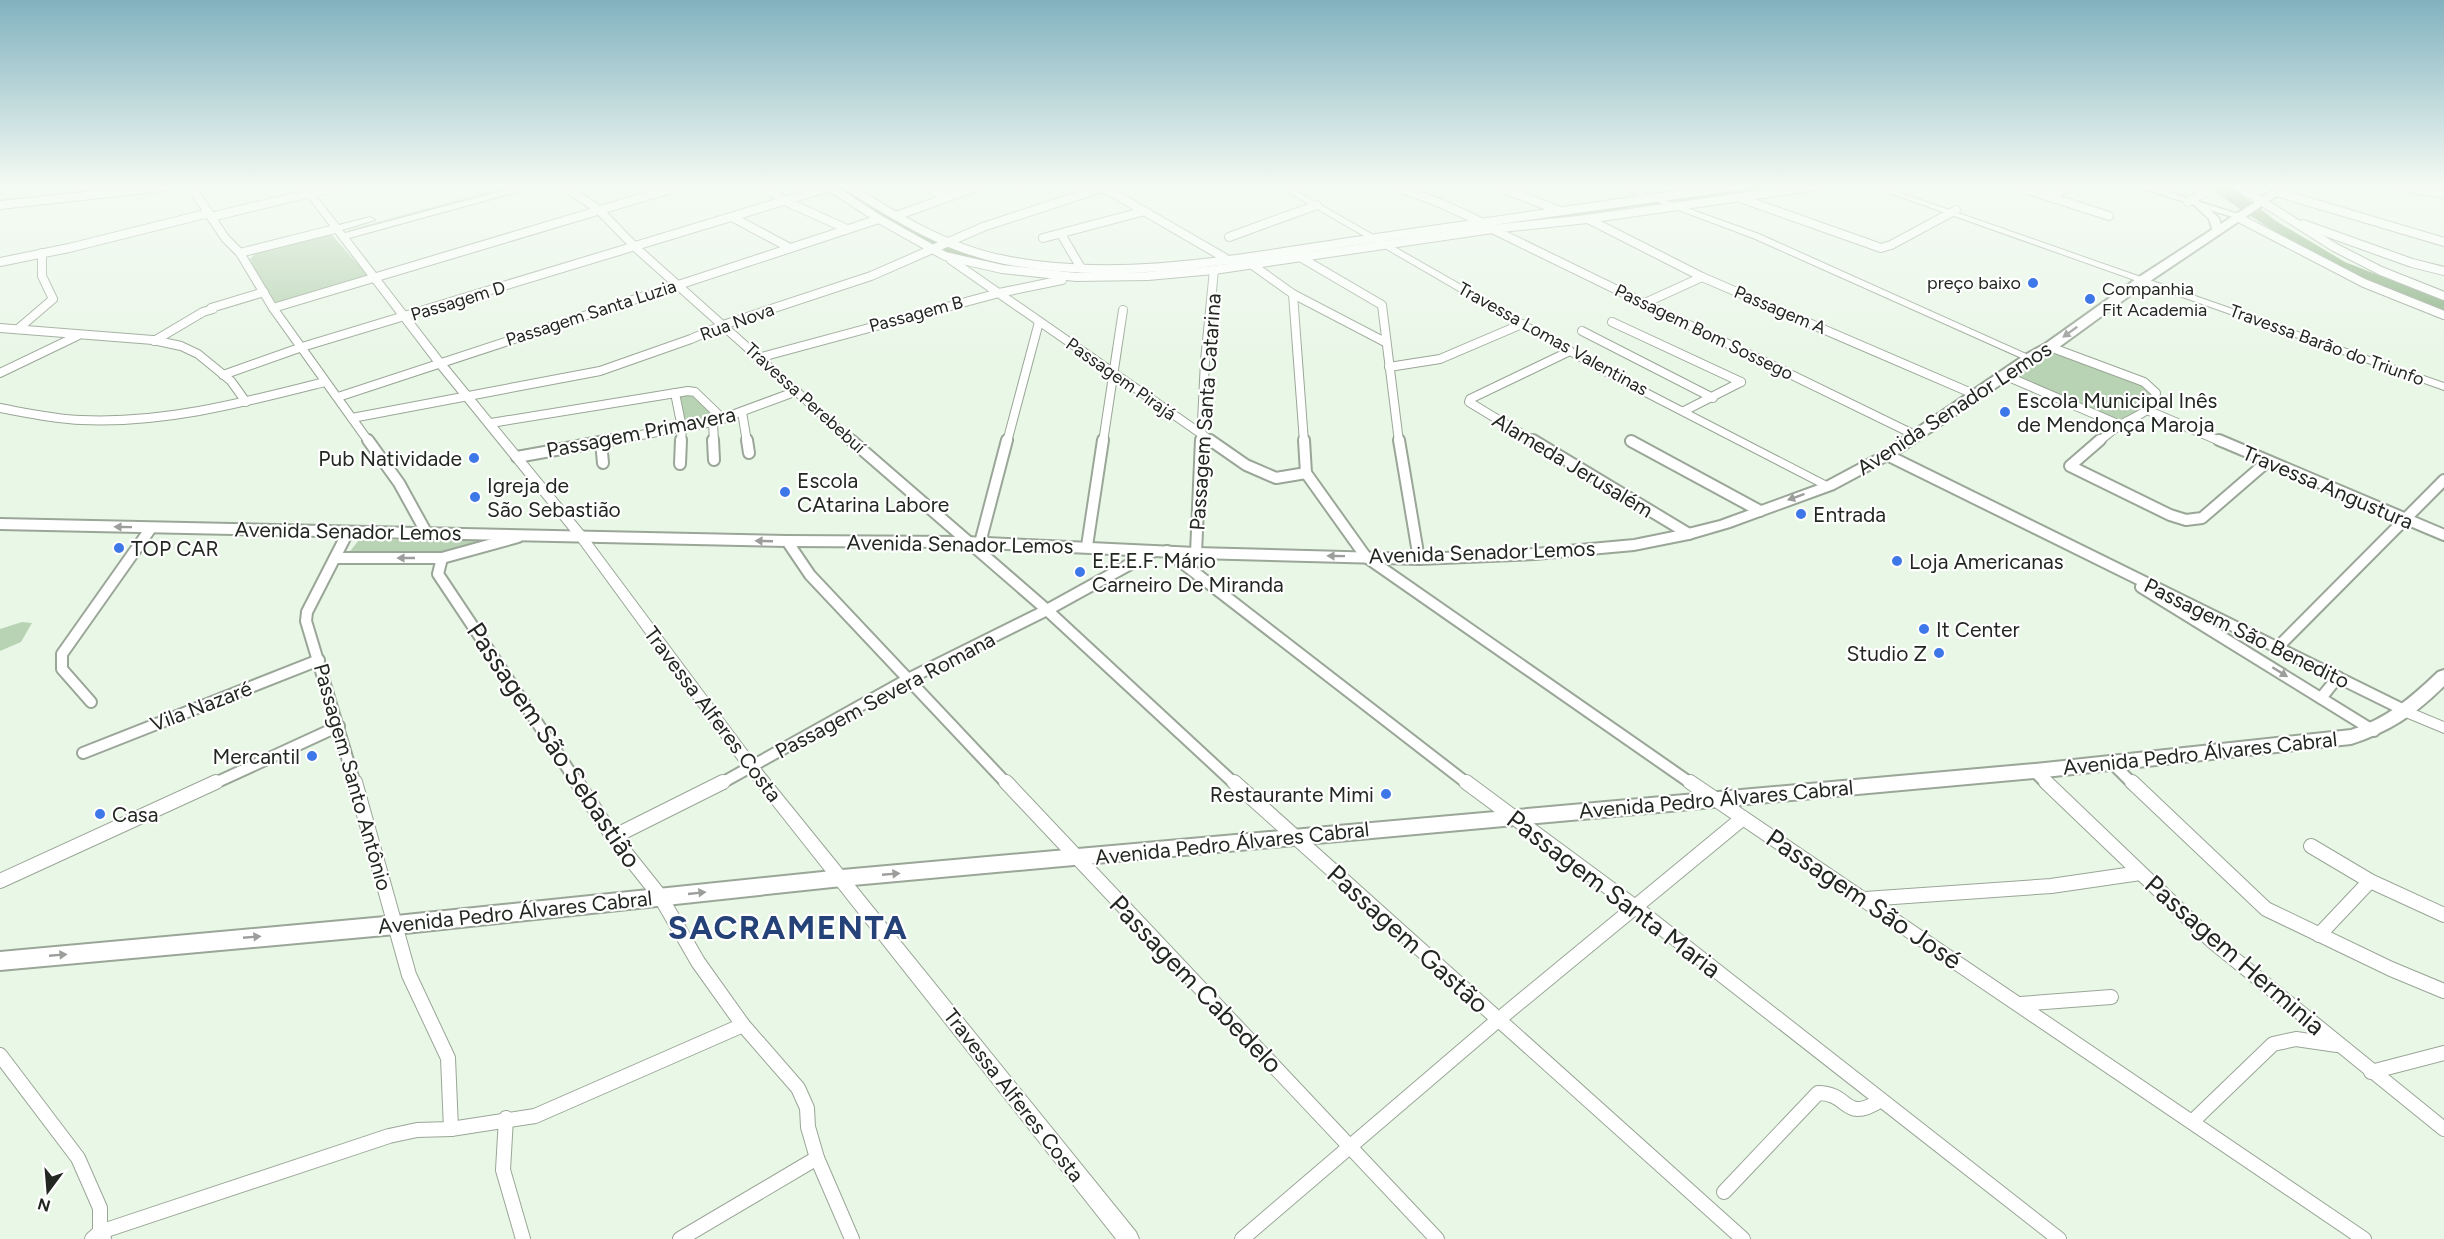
<svg xmlns="http://www.w3.org/2000/svg" width="2444" height="1239" viewBox="0 0 2444 1239" font-family="Figtree,sans-serif">
  <style>
    .green { fill: #b8d3b3 }
    .water { fill: #8aaf82 }
    .lines { fill: none; stroke-linecap: round; stroke-linejoin: round }
    .minor-far2-casing { stroke: #9aa697; stroke-width: 10 }
    .minor-far1-casing { stroke: #9aa697; stroke-width: 14 }
    .minor-casing { stroke: #9aa697; stroke-width: 16 }
    .tertiary-casing { stroke: #9aa697; stroke-width: 2 }
    .secondary-casing { stroke: #9aa697; stroke-width: 3 }
    .primary-casing { stroke: #9aa697; stroke-width: 4 }
    .minor-far2 { stroke: #fff; stroke-width: 8 }
    .minor-far1 { stroke: #fff; stroke-width: 10 }
    .minor { stroke: #fff; stroke-width: 14 }
    .tertiary { fill: #fff; fill-rule: evenodd }
    .secondary { fill: #fff; fill-rule: evenodd }
    .primary { fill: #fff; fill-rule: evenodd }
    .oneway { fill: #9c9e9b }
    .poi-dot { fill: #3e78e8; stroke: #fff; stroke-width: 2 }
    .labels { text-anchor: middle; dominant-baseline: central; stroke-width: 4.5; stroke-linejoin: round; paint-order: stroke }
    .far-poi-label { font-size: 18px; fill: #222721; stroke: #fff; text-anchor: end }
    .far-street-label { font-size: 18px; fill: #222721; stroke: #fff }
    .poi-label { font-size: 21px; fill: #222721; stroke: #fff; text-anchor: start }
    .street-label { font-size: 21px; fill: #222721; stroke: #fff }
    .near-street-label { font-size: 26px; fill: #222721; stroke: #fff }
    .near-district-label { font-size: 33px; font-weight: bold; letter-spacing: 1.5px; fill: #244178; stroke: #fff }
  </style>
  <rect width="100%" height="100%" fill="#e9f7e7"/>
  <g class="green">
    <polygon points="512,185 529,185 349,231 349,230"/>
    <polygon points="331,234 369,277 273,307 250,259 257,252"/>
    <polygon points="2046,342 2050,347 2141,381 2153,391 2153,401 2117,424 2001,374"/>
    <polygon points="677,394 691,395 716,417 713,420 685,425"/>
    <polygon points="359,540 488,540 443,554 347,555"/>
    <polygon points="22,622 32,623 21,642 0,651 0,629"/>
  </g>
  <g class="water">
    <path d="M832 185H841L944 244 1053 269H1143L1764 185H1790L1181 271C1105 276 1023 280 950 254 908 238 870 209 832 185Z"/>
    <path d="M2206 185H2229L2276 221 2345 262 2444 301V311C2358 281 2279 239 2206 185Z"/>
  </g>
  <g class="lines">
    <defs>
      <g id="minor-far2">
        <polyline points="190,185 225,238 240,253 273,308 369,442"/>
        <polyline points="562,185 598,209 635,247 853,442"/>
        <polyline points="761,185 785,201 847,229"/>
        <polyline points="827,185 879,219 945,256 1002,269 1076,277 1148,276 1214,270 1492,229 1587,219 1825,185"/>
        <path d="M846 185C895 217 947 249 1005 260 1121 283 1240 258 1356 241 1486 222 1617 203 1747 185"/>
        <polyline points="925,185 946,198"/>
        <polyline points="1391,185 1440,203 1481,222"/>
        <polyline points="1494,185 1560,211"/>
        <polyline points="2013,185 2109,216"/>
        <polyline points="2236,185 2334,247 2381,271 2444,296"/>
        <polyline points="2391,185 2444,194"/>
        <polyline points="1100,188 1111,192 1225,258"/>
        <polyline points="2276,192 2444,242"/>
        <polyline points="2049,197 2074,185"/>
        <polyline points="1740,198 1881,248 1891,245 1956,210"/>
        <polyline points="2188,202 2204,193 2196,185"/>
        <polyline points="0,205 182,185"/>
        <polyline points="896,216 982,185"/>
        <polyline points="211,217 344,185"/>
        <polyline points="732,217 790,248"/>
        <polyline points="2237,217 2364,283 2444,315"/>
        <polyline points="1588,219 1702,277 1976,395"/>
        <polyline points="2303,224 2412,263 2444,271"/>
        <polyline points="1492,229 1915,435"/>
        <polyline points="1061,234 1081,268"/>
        <polyline points="1229,237 1317,205"/>
        <polyline points="1043,238 1145,211"/>
        <polyline points="240,253 335,229"/>
        <polyline points="1300,257 1382,305 1399,442"/>
        <polyline points="951,260 1213,442"/>
        <polyline points="0,262 69,248 209,213"/>
        <polyline points="1251,264 1293,294 1304,442"/>
        <polyline points="1293,294 1385,342"/>
        <polyline points="1645,303 1702,277"/>
        <polyline points="273,308 684,185"/>
        <polyline points="1612,322 1741,382"/>
        <polyline points="0,328 153,340 181,346 198,354 231,381 246,402"/>
        <polyline points="18,329 53,299 42,276 42,253"/>
        <polyline points="1582,331 1713,398"/>
        <polyline points="154,341 203,312 213,309 211,308 264,292"/>
        <path d="M2050 347 2144 382 2156 393C2154 411 2136 416 2122 424 2113 429 2106 436 2098 442"/>
        <polyline points="758,358 999,293 1062,280"/>
        <polyline points="1389,367 1440,359 1522,324"/>
        <polyline points="0,373 77,336"/>
        <polyline points="223,375 302,347 830,187"/>
        <polyline points="2004,375 2120,425"/>
        <polyline points="675,393 682,428 681,442"/>
        <polyline points="338,397 879,219"/>
        <path d="M0 408C27 413 54 419 81 420 164 424 246 402 325 382"/>
        <polyline points="2147,410 2222,442"/>
        <polyline points="1684,411 1741,382"/>
        <polyline points="742,412 747,442"/>
        <polyline points="352,418 600,371 691,339 723,325 871,276 983,227 1111,185"/>
        <polyline points="713,422 714,442"/>
        <polyline points="491,423 688,391 695,392 723,419"/>
        <polyline points="602,442 713,422 797,391"/>
        <polyline points="1007,442 1039,322"/>
        <polyline points="1103,442 1123,310"/>
        <polyline points="1201,442 1205,361 1214,270"/>
        <polyline points="1535,442 1469,402 1470,399 1570,351"/>
      </g>
      <g id="minor-far1">
        <polyline points="368,440 399,483 426,532"/>
        <polyline points="713,440 714,460"/>
        <polyline points="747,440 749,453"/>
        <polyline points="851,440 1047,610 1235,784"/>
        <polyline points="1210,440 1246,465 1276,478 1306,473"/>
        <polyline points="1304,440 1306,473 1366,557 1692,784"/>
        <polyline points="1399,440 1419,559"/>
        <polyline points="1533,440 1689,534"/>
        <polyline points="2100,440 2070,466 2170,515 2186,520 2202,518 2268,461"/>
        <polyline points="2219,440 2444,535"/>
        <polyline points="1631,441 1760,511"/>
        <polyline points="601,442 603,463"/>
        <polyline points="1887,455 2408,712"/>
        <polyline points="517,457 611,440"/>
        <polyline points="680,464 681,440"/>
        <polyline points="348,532 307,612 306,621 355,784"/>
        <polyline points="787,541 810,575 1007,784"/>
        <polyline points="980,543 1007,440"/>
        <polyline points="1087,546 1103,440"/>
        <polyline points="1167,551 1468,784"/>
        <polyline points="1196,553 1201,440"/>
        <polyline points="335,558 442,558 518,537"/>
        <polyline points="442,558 438,574 578,784"/>
        <polyline points="2141,587 2374,731"/>
        <polyline points="2278,647 2444,480"/>
        <polyline points="2321,698 2338,677"/>
        <polyline points="91,702 62,669 62,654 151,528"/>
        <polyline points="83,753 319,660"/>
        <polyline points="2112,763 2133,784"/>
        <polyline points="2034,771 2047,784"/>
        <polyline points="213,784 339,726"/>
        <polyline points="720,784 908,679 1047,610 1154,551"/>
      </g>
      <g id="minor">
        <polyline points="355,782 409,975 448,1058 451,1129"/>
        <polyline points="577,782 613,837 660,896 698,962 743,1025 798,1088 807,1108 808,1127 817,1158 852,1239"/>
        <polyline points="1006,782 1437,1239"/>
        <polyline points="1234,782 1743,1239"/>
        <polyline points="1466,782 1635,907 2059,1239"/>
        <polyline points="1690,782 2364,1239"/>
        <polyline points="2046,782 2212,941 2444,1129"/>
        <polyline points="2132,782 2266,909 2391,969 2444,991"/>
        <polyline points="613,837 723,782"/>
        <polyline points="2311,846 2370,881 2444,915"/>
        <polyline points="0,881 216,782"/>
        <polyline points="1865,899 2051,886 2140,873"/>
        <polyline points="2319,935 2370,881"/>
        <polyline points="2020,1004 2111,997"/>
        <polyline points="0,1055 78,1158 100,1208 100,1232 104,1239"/>
        <polyline points="2371,1072 2444,1053"/>
        <polyline points="506,1118 503,1170 523,1239"/>
        <polyline points="2193,1121 2273,1044 2296,1039 2337,1045"/>
        <path d="M1724 1192 1818 1093C1851 1093 1843 1124 1881 1100"/>
        <polyline points="92,1239 100,1232 389,1136 417,1130 451,1129 535,1116 743,1025"/>
        <polyline points="680,1239 817,1158"/>
        <polyline points="1242,1239 1498,1020 1743,818"/>
      </g>
      <g id="tertiary">
        <polygon points="299,185 307,185 339,225 370,217 375,220 342,230 345,233 524,185 536,185 535,187 349,238 443,360 584,532 757,764 1136,1232 1139,1239 1116,1239 747,772 576,538 435,364"/>
        <polygon points="1276,185 1286,185 1610,370 1835,486 1833,489 1825,489 1602,374"/>
        <polygon points="1612,185 1623,185 1759,234 2035,358 2034,360 2026,360 1753,238"/>
        <polygon points="1867,185 1878,185 2444,383 2444,390"/>
        <polygon points="2408,707 2444,722 2444,733 2403,716 2401,712 2403,708"/>
      </g>
      <polygon id="secondary" points="2133,185 2147,185 2244,216 2239,219 2210,210 2219,218 2222,229 2213,231 2209,219 2194,205"/>
      <g id="primary">
        <polygon points="2281,185 2293,185 2147,283 2055,350 2035,361 1892,458 1834,489 1730,527 1689,539 1634,550 1535,559 1419,564 1196,558 966,547 787,546 0,529 0,519 787,536 966,537 1196,548 1419,554 1535,549 1634,540 1688,529 1720,521 1824,483 1882,452 2025,355 2045,344 2139,277"/>
        <path d="M2444 670V686C2416 714 2389 732 2351 744L2045 777 842 886 396 934 0 970V952L396 916 842 870 2045 763 2351 730C2386 719 2411 698 2438 672Z"/>
      </g>
    </defs>
    <use href="#minor-far2" class="minor-far2-casing"/>
    <use href="#minor-far1" class="minor-far1-casing"/>
    <use href="#minor" class="minor-casing"/>
    <use href="#tertiary" class="tertiary-casing"/>
    <use href="#secondary" class="secondary-casing"/>
    <use href="#primary" class="primary-casing"/>
    <use href="#minor-far2" class="minor-far2"/>
    <use href="#minor-far1" class="minor-far1"/>
    <use href="#minor" class="minor"/>
    <use href="#tertiary" class="tertiary"/>
    <use href="#secondary" class="secondary"/>
    <use href="#primary" class="primary"/>
  </g>
  <defs><path id="oneway-solid" d="M-6-.8H1V-3.2L6.5 0L1 3.2V.8H-6Z" transform="scale(1.5)"/></defs>
  <g class="oneway">
    <use href="#oneway-solid" transform="translate(2070 332) rotate(144)"/>
    <use href="#oneway-solid" transform="translate(1796 497) rotate(160)"/>
    <use href="#oneway-solid" transform="translate(123 527) rotate(-179)"/>
    <use href="#oneway-solid" transform="translate(764 541) rotate(-178)"/>
    <use href="#oneway-solid" transform="translate(1336 556) rotate(-179)"/>
    <use href="#oneway-solid" transform="translate(406 558) rotate(-180)"/>
    <use href="#oneway-solid" transform="translate(2280 672) rotate(32)"/>
    <use href="#oneway-solid" transform="translate(891 874) rotate(-5)"/>
    <use href="#oneway-solid" transform="translate(697 893) rotate(-6)"/>
    <use href="#oneway-solid" transform="translate(252 937) rotate(-5)"/>
    <use href="#oneway-solid" transform="translate(58 955) rotate(-5)"/>
  </g>
  <linearGradient id="sky" x2="0" y2="1"><stop stop-color="#82b2bf"/><stop offset="0.52" stop-color="#f5fbf4"/><stop offset="1" stop-color="#f5fbf4" stop-opacity="0"/></linearGradient>
  <rect width="2444" height="358" fill="url(#sky)"/>
  <g class="poi-dot">
    <circle cx="2033" cy="283" r="6"/>
    <circle cx="2090" cy="299" r="6"/>
    <circle cx="2005" cy="412" r="6"/>
    <circle cx="474" cy="458" r="6"/>
    <circle cx="785" cy="492" r="6"/>
    <circle cx="475" cy="497" r="6"/>
    <circle cx="1801" cy="514" r="6"/>
    <circle cx="119" cy="548" r="6"/>
    <circle cx="1897" cy="561" r="6"/>
    <circle cx="1080" cy="572" r="6"/>
    <circle cx="1924" cy="629" r="6"/>
    <circle cx="1939" cy="653" r="6"/>
    <circle cx="312" cy="756" r="6"/>
    <circle cx="1386" cy="794" r="6"/>
    <circle cx="100" cy="814" r="6"/>
  </g>
  <g class="labels">
    <g class="far-poi-label">
      <text x="2021" y="283">preço baixo</text>
      <text x="2102" y="289" text-anchor="start">Companhia<tspan x="2102" dy="21">Fit Academia</tspan></text>
    </g>
    <g class="far-street-label">
      <text transform="translate(458 301) rotate(-17)">Passagem D</text>
      <text transform="translate(1780 310) rotate(23)">Passagem A</text>
      <text transform="translate(591 313) rotate(-18)">Passagem Santa Luzia</text>
      <text transform="translate(916 314) rotate(-15)">Passagem B</text>
      <text transform="translate(737 322) rotate(-20)">Rua Nova</text>
      <text transform="translate(1704 332) rotate(26)">Passagem Bom Sossego</text>
      <text transform="translate(1553 339) rotate(29)">Travessa Lomas Valentinas</text>
      <text transform="translate(2327 345) rotate(20)">Travessa Barão do Triunfo</text>
      <text transform="translate(1121 379) rotate(35)">Passagem Pirajá</text>
      <text transform="translate(805 398) rotate(42)">Travessa Perebebuí</text>
    </g>
    <g class="poi-label">
      <text x="2017" y="400">Escola Municipal Inês<tspan x="2017" dy="24">de Mendonça Maroja</tspan></text>
      <text x="462" y="458" text-anchor="end">Pub Natividade</text>
      <text x="797" y="480">Escola<tspan x="797" dy="24">CAtarina Labore</tspan></text>
      <text x="487" y="485">Igreja de<tspan x="487" dy="24">São Sebastião</tspan></text>
      <text x="1813" y="514">Entrada</text>
      <text x="131" y="548">TOP CAR</text>
      <text x="1092" y="560">E.E.E.F. Mário<tspan x="1092" dy="24">Carneiro De Miranda</tspan></text>
      <text x="1909" y="561">Loja Americanas</text>
      <text x="1936" y="629">It Center</text>
      <text x="1927" y="653" text-anchor="end">Studio Z</text>
      <text x="300" y="756" text-anchor="end">Mercantil</text>
      <text x="1374" y="794" text-anchor="end">Restaurante Mimi</text>
      <text x="112" y="814">Casa</text>
    </g>
    <g class="street-label">
      <text transform="translate(1954 408) rotate(-33)">Avenida Senador Lemos</text>
      <text transform="translate(1205 412) rotate(-86)">Passagem Santa Catarina</text>
      <text transform="translate(641 432) rotate(-11)">Passagem Primavera</text>
      <text transform="translate(1573 465) rotate(31)">Alameda Jerusalém</text>
      <text transform="translate(2328 487) rotate(23)">Travessa Angustura</text>
      <text transform="translate(348 531) rotate(1)">Avenida Senador Lemos</text>
      <text transform="translate(960 544) rotate(1)">Avenida Senador Lemos</text>
      <text transform="translate(1482 552) rotate(-2)">Avenida Senador Lemos</text>
      <text transform="translate(2247 633) rotate(26)">Passagem São Benedito</text>
      <text transform="translate(885 695) rotate(-28)">Passagem Severa Romana</text>
      <text transform="translate(201 706) rotate(-21)">Vila Nazaré</text>
      <text transform="translate(713 714) rotate(53)">Travessa Alferes Costa</text>
      <text transform="translate(2200 753) rotate(-6)">Avenida Pedro Álvares Cabral</text>
      <text transform="translate(353 777) rotate(74)">Passagem Santo Antônio</text>
      <text transform="translate(1716 799) rotate(-5)">Avenida Pedro Álvares Cabral</text>
      <text transform="translate(1232 843) rotate(-6)">Avenida Pedro Álvares Cabral</text>
      <text transform="translate(515 912) rotate(-6)">Avenida Pedro Álvares Cabral</text>
      <text transform="translate(1014 1095) rotate(52)">Travessa Alferes Costa</text>
    </g>
    <g class="near-street-label">
      <text transform="translate(554 745) rotate(56)">Passagem São Sebastião</text>
      <text transform="translate(1614 894) rotate(37)">Passagem Santa Maria</text>
      <text transform="translate(1864 899) rotate(34)">Passagem São José</text>
      <text transform="translate(1408 939) rotate(42)">Passagem Gastão</text>
      <text transform="translate(2235 955) rotate(41)">Passagem Herminia</text>
      <text transform="translate(1196 984) rotate(46)">Passagem Cabedelo</text>
    </g>
    <g class="near-district-label">
      <text x="788" y="927">SACRAMENTA</text>
    </g>
  </g>
  <g transform="translate(48 1191) rotate(196)" stroke="#ffffff" stroke-width="4.5" paint-order="stroke">
  <path d="M0-4.5L10 22L0 15L-10 22Z" fill="#222721"/>
  <text y="-9" font-size="16" font-weight="bold" text-anchor="middle" fill="#222721">N</text>
  </g>
</svg>
